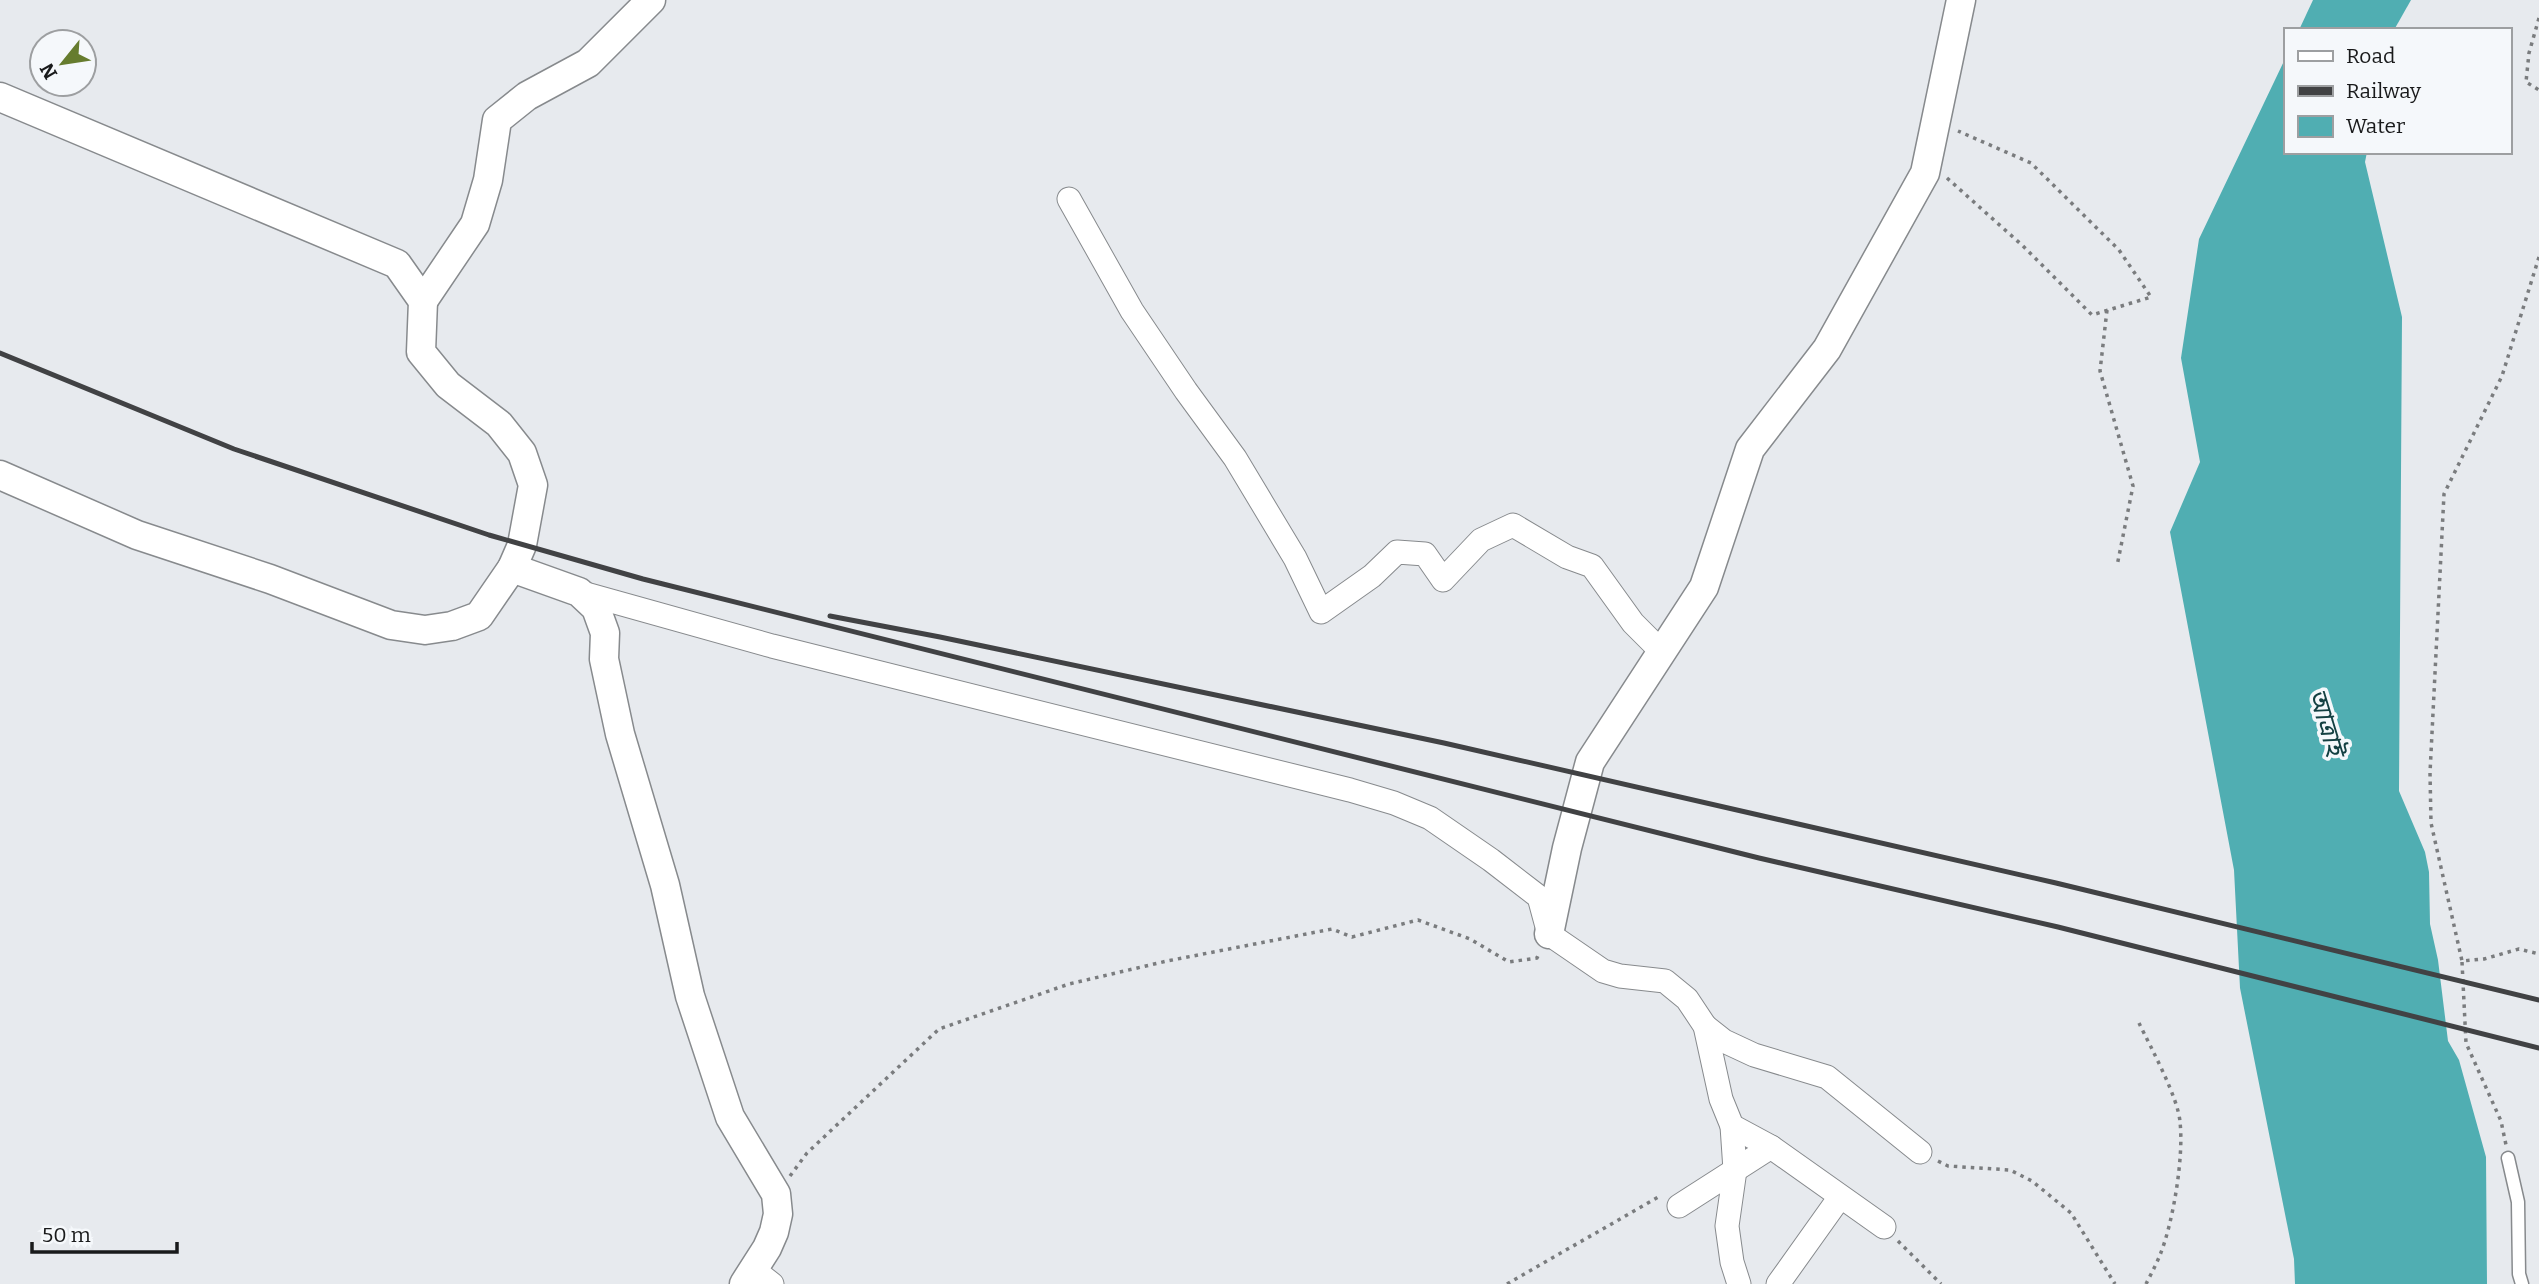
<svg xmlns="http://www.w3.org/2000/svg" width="2539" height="1284" viewBox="0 0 2539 1284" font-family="Bitter,'Noto Sans Bengali',serif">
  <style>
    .water { fill: #50aeb2 }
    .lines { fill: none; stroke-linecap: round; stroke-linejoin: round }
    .service-casing { stroke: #878a8d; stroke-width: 15 }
    .minor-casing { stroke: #878a8d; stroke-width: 25 }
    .tertiary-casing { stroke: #878a8d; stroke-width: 31 }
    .path { stroke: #7a7c7e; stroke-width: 3.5; stroke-dasharray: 3.5 5; stroke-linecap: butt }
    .service { stroke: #fff; stroke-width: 12 }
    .minor { stroke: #fff; stroke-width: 23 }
    .tertiary { stroke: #fff; stroke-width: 28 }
    .rail { stroke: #414244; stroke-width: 5 }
    .labels { text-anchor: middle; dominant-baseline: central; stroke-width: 7; stroke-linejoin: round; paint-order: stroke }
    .water-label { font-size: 26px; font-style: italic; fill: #144042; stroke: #f5f8fb }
  </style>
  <rect width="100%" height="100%" fill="#e7eaee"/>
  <g class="water">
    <polygon points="2313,0 2411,0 2394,30 2299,30"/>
    <polygon points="2285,59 2285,152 2367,152 2365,162 2402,317 2399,791 2425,852 2429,872 2430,924 2438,960 2448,1041 2459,1060 2486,1157 2487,1284 2295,1284 2294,1259 2240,988 2234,870 2170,532 2200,462 2181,358 2199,239"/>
  </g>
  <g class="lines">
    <defs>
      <polyline id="service" points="2508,1158 2518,1202 2519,1274 2522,1284"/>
      <g id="minor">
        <polyline points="1069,199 1132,311 1186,391 1235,458 1295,558 1321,612 1372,576 1397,552 1425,554 1443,580 1481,540 1513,525 1567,557 1592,566 1633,623 1662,652"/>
        <polyline points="579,592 772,646 1350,790 1394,803 1430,818 1491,860 1539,897 1549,934 1603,971 1620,976 1665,981 1687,999 1705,1026 1721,1099 1732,1126 1771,1147 1884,1227"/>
        <polyline points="1705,1026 1724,1041 1754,1055 1827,1077 1920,1152"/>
        <polyline points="1732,1126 1735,1170 1727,1226 1732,1262 1739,1284"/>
        <polyline points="1679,1206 1771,1147"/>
        <polyline points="754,1270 772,1284"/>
        <polyline points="1778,1284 1840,1197"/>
      </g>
      <g id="tertiary">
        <polyline points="0,97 397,264 423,301 421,352 448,385 499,424 522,453 533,485 522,545 512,568 479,616 452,626 425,630 391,625 270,579 137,535 0,475"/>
        <polyline points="423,301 475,224 488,180 497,120 527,96 588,63 651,0"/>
        <polyline points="512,568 579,592 596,608 605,633 604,659 620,734 665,885 690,996 730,1117 776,1194 778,1214 774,1232 767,1248 744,1284"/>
        <polyline points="1549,934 1567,848 1590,762 1704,587 1750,449 1827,349 1925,173 1961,0"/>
      </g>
    </defs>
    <use href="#service" class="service-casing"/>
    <use href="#minor" class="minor-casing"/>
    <use href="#tertiary" class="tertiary-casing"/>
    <g class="path">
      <polyline points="2539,18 2529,53 2526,82 2539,90"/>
      <polyline points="1947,178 2023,246 2092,315 2151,297 2119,250 2031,163 1958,131"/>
      <polyline points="2539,257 2502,376 2444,494 2430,773 2431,823 2462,961 2484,959 2519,949 2539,954"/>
      <polyline points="2107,310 2100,371 2133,486 2117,566"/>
      <polyline points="2462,962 2466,1043 2501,1121 2506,1145"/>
      <path d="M2139 1023C2151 1048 2178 1097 2180 1122 2184 1157 2173 1223 2160 1255 2156 1265 2151 1274 2146 1284"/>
      <polyline points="1938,1161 1948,1166 2010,1170 2032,1181 2071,1213 2115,1284"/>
      <polyline points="790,1176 807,1153 939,1029 1069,984 1167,961 1332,929 1352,937 1418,920 1470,939 1509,962 1537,958 1539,954"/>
      <polyline points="1898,1241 1941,1284"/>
      <polyline points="1507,1284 1660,1196"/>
    </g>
    <use href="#service" class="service"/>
    <use href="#minor" class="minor"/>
    <use href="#tertiary" class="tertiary"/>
    <g class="rail">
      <polyline points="0,353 234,449 489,535 643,579 1759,858 2058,927 2539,1048"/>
      <polyline points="830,616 940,637 1444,743 2056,883 2539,1000"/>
    </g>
  </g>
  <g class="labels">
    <g class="water-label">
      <text transform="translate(2326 722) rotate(73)">আত্রাই</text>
    </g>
  </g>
  <rect x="2284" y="28" width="228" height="126" fill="#f5f8fb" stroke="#9d9fa1" stroke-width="2"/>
  <rect x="2298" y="51" width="35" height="10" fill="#ffffff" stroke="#9d9fa1" stroke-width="2"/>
  <text x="2346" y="63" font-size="21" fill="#191a1b">Road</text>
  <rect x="2298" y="86" width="35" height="10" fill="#414244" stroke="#9d9fa1" stroke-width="2"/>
  <text x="2346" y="98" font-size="21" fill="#191a1b">Railway</text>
  <rect x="2298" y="116" width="35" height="21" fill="#50aeb2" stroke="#9d9fa1" stroke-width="2"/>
  <text x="2346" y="133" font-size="21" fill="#191a1b">Water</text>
  <g transform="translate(63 63) rotate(240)"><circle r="33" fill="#f5f8fb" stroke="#9d9fa1" stroke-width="2"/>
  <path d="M0-5L12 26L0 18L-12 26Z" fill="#667c2e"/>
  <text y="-10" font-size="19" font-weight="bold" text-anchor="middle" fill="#191a1b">N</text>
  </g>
  <path d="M32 1242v10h145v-10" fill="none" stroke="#191a1b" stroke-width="3.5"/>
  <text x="42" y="1242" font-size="21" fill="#191a1b" stroke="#f5f8fb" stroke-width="5" paint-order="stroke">50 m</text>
</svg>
